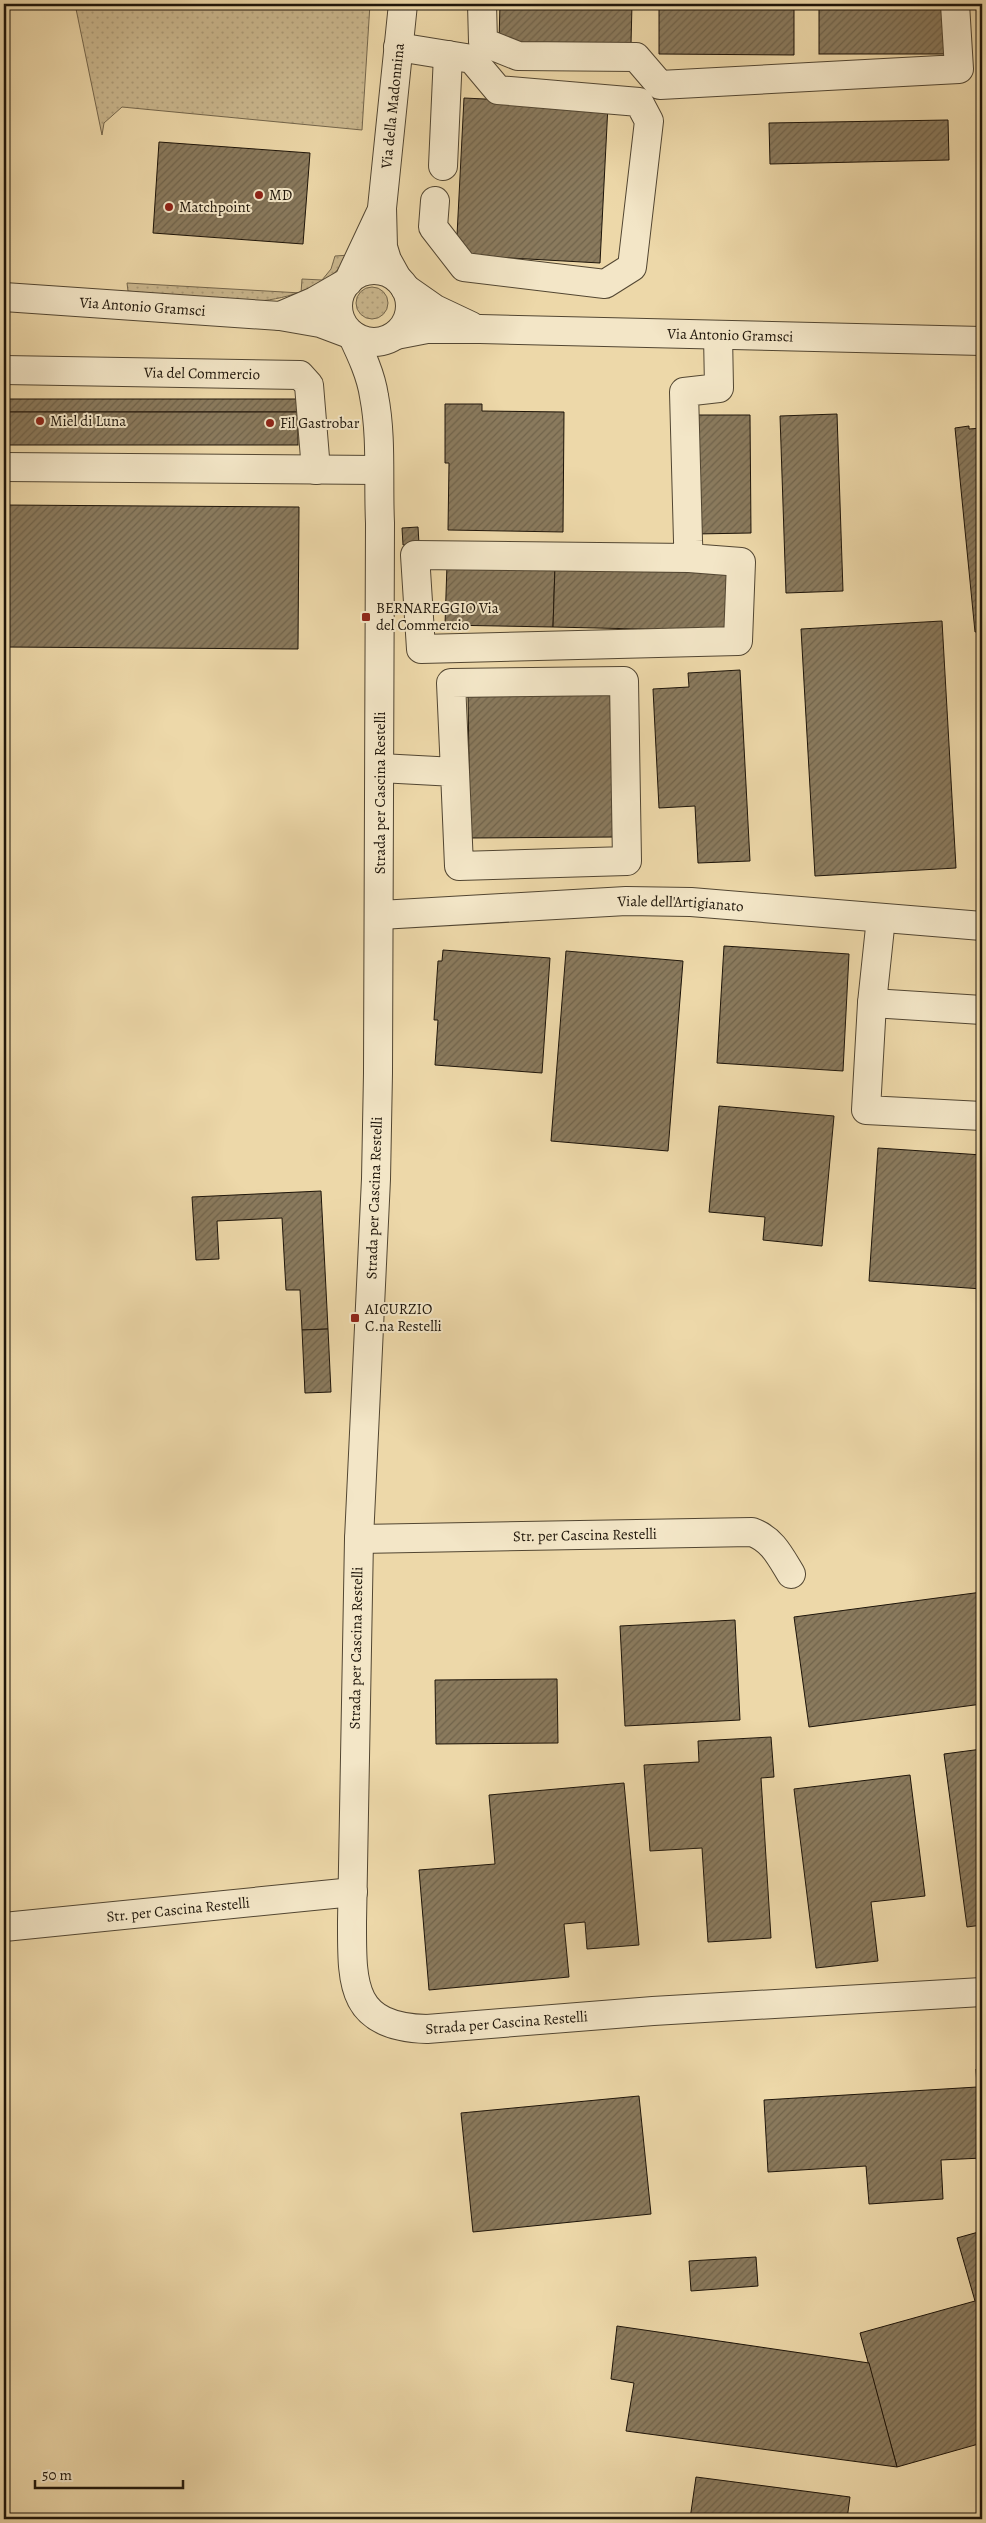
<svg xmlns="http://www.w3.org/2000/svg" width="986" height="2523" viewBox="0 0 986 2523" font-family="Alegreya,serif">
  <style>
    .grass { fill: url(#grass-dots); stroke: #74664c }
    .building { fill: url(#building-hatch); stroke: #1e150a }
    .lines { fill: none; stroke-linecap: round; stroke-linejoin: round }
    .minor-casing { stroke: #524632; stroke-width: 30 }
    .minor { stroke: #f3e6c7; stroke-width: 28 }
    .poi-dot { fill: #8f2418; stroke: #f3e6c7; stroke-width: 2 }
    .labels { text-anchor: middle; dominant-baseline: central; stroke-width: 4; stroke-linejoin: round; paint-order: stroke }
    .street-label { font-size: 15px; fill: #1e150a; stroke: #f3e6c7 }
    .poi-label { font-size: 15px; fill: #1e150a; stroke: #f3e6c7; text-anchor: start }
  </style>
  <defs>
    <pattern id="grass-dots" width="8" height="8" patternUnits="userSpaceOnUse" patternTransform="scale(1.25)"><rect width="8" height="8" fill="#cab78e"/><path d="M2 2h.1M6 6h.1" fill="none" stroke="#ad9c79" stroke-width="1.8" stroke-linecap="round"/></pattern>
    <pattern id="building-hatch" width="6" height="6" patternUnits="userSpaceOnUse" patternTransform="scale(1.25)"><rect width="6" height="6" fill="#8a7a5d"/><path d="M-1 1l2-2M0 6l6-6M5 7l2-2" fill="none" stroke="#70634b"/></pattern>
  </defs>
  <rect width="100%" height="100%" fill="#edd8a9"/>
  <filter id="stains"><feTurbulence type="fractalNoise" baseFrequency=".004" numOctaves="4"/><feColorMatrix values="0 0 0 0 .2 0 0 0 0 .09 0 0 0 0 .02 0 0 0 .5 -.17"/></filter>
  <radialGradient id="worn" r=".72"><stop offset=".6" stop-color="#630" stop-opacity="0"/><stop offset="1" stop-color="#630" stop-opacity=".3"/></radialGradient>
  <g class="grass">
    <polygon points="75,4 370,4 362,130 122,107 104,123 102,135"/>
    <path d="M350 255C344 262 337 272 329 277 269 318 195 298 128 291L127 283 301 293 302 279 322 280 331 269 335 256Z"/>
    <circle cx="372" cy="303" r="16"/>
  </g>
  <g class="building">
    <polygon points="500,4 632,4 631,44 499,42"/>
    <polygon points="659,4 794,4 794,55 659,54"/>
    <rect x="819" y="4" width="133" height="50"/>
    <polygon points="464,98 608,105 600,263 456,255"/>
    <polygon points="948,120 949,160 770,164 769,123"/>
    <polygon points="159,142 310,153 303,244 153,233"/>
    <rect x="4" y="399" width="294" height="13"/>
    <polygon points="445,404 482,404 482,411 564,412 563,532 448,530 449,463 445,463"/>
    <rect x="4" y="412" width="294" height="33"/>
    <polygon points="837,414 843,591 786,593 780,416"/>
    <polygon points="694,415 750,415 751,533 695,534"/>
    <polygon points="969,426 969,429 982,428 982,631 975,632 955,428"/>
    <polygon points="4,505 299,507 298,649 4,647"/>
    <polygon points="418,527 419,544 403,545 402,528"/>
    <polygon points="447,564 555,566 553,627 445,625"/>
    <polygon points="555,566 728,569 727,631 553,627"/>
    <polygon points="942,621 956,868 815,876 801,629"/>
    <polygon points="980,666 982,666 982,682 981,682"/>
    <polygon points="740,670 750,861 698,863 695,806 659,808 653,689 689,687 688,673"/>
    <polygon points="614,693 616,837 470,838 468,694"/>
    <polygon points="724,946 849,954 843,1071 717,1063"/>
    <polygon points="443,950 550,958 542,1073 435,1065 438,1020 434,1020 438,961 442,961"/>
    <polygon points="566,951 683,961 668,1151 551,1141"/>
    <polygon points="719,1106 834,1116 822,1246 763,1240 765,1217 709,1212"/>
    <polygon points="878,1148 982,1155 982,1289 869,1281"/>
    <polygon points="321,1191 328,1329 302,1330 300,1290 286,1290 282,1218 217,1221 219,1259 196,1260 192,1197"/>
    <polygon points="328,1329 331,1392 305,1393 302,1330"/>
    <polygon points="982,1592 982,1704 809,1727 794,1617"/>
    <polygon points="735,1620 740,1720 625,1726 620,1626"/>
    <polygon points="557,1679 558,1743 436,1744 435,1680"/>
    <polygon points="771,1737 774,1777 761,1778 771,1938 708,1942 702,1848 650,1851 644,1765 699,1762 698,1741"/>
    <polygon points="982,1749 982,1925 967,1927 944,1754"/>
    <polygon points="910,1775 925,1896 871,1902 878,1961 816,1968 794,1789"/>
    <polygon points="624,1783 639,1945 587,1949 585,1922 564,1924 569,1977 429,1990 419,1870 495,1864 489,1795"/>
    <polygon points="976,2069 982,2069 982,2158 941,2160 943,2199 869,2204 866,2166 768,2172 764,2100 977,2087"/>
    <polygon points="639,2096 651,2214 473,2232 461,2113"/>
    <polygon points="982,2231 982,2443 897,2467 860,2333 975,2301 957,2238"/>
    <polygon points="756,2257 758,2286 691,2291 689,2261"/>
    <polygon points="617,2326 869,2363 897,2467 626,2431 634,2383 611,2379"/>
    <polygon points="696,2477 850,2497 847,2519 690,2519"/>
  </g>
  <g class="lines">
    <defs>
      <g id="minor">
        <polyline points="482,4 483,42 518,56 636,57 660,85 959,69 955,4"/>
        <polyline points="398,47 472,59 498,90 639,102 649,121 632,267 605,284 464,267 433,227 435,201"/>
        <polyline points="443,166 448,55"/>
        <circle cx="374" cy="306" r="36"/>
        <path id="s1" d="M397 278 387 260 383 247 382 208 403 4"/>
        <polyline points="405,288 435,309 471,326"/>
        <path id="s2" d="M4 297 280 316 320 323 352 335"/>
        <polyline points="280,316 315,301 348,282 380,214"/>
        <path id="s3" d="M352 335C361 354 371 375 374 396 382 437 378 481 380 523L378 1073 376 1179 359 1539 352 1922C352 1984 350 2027 427 2029L653 2011 982 1992"/>
        <path id="s4" d="M396 335 427 329H480L982 341"/>
        <path id="s5" d="M4 370 300 375 309 385 316 470"/>
        <polyline points="4,467 378,470"/>
        <polyline points="689,558 415,555 421,649 738,641 741,562 689,558 688,541 684,392 719,388 718,335"/>
        <polyline points="380,768 455,772 451,683 624,681 627,861 459,866 455,772"/>
        <path id="s6" d="M380 915 626 901 691 902 982 926"/>
        <polyline points="881,918 872,1003 866,1110 982,1116"/>
        <polyline points="872,1003 982,1010"/>
        <path id="s7" d="M359 1539 752 1532C772 1539 780 1556 791 1574"/>
        <path id="s8" d="M4 1927 353 1892"/>
      </g>
    </defs>
    <use href="#minor" class="minor-casing"/>
    <use href="#minor" class="minor"/>
  </g>
  <g class="poi-dot">
    <circle cx="259" cy="195" r="5"/>
    <circle cx="169" cy="207" r="5"/>
    <circle cx="40" cy="421" r="5"/>
    <circle cx="270" cy="423" r="5"/>
    <rect x="361" y="612" width="10" height="10" rx="2.5"/>
    <rect x="350" y="1313" width="10" height="10" rx="2.5"/>
  </g>
  <g class="labels">
    <g class="street-label">
      <text stroke="none"><textPath href="#s1" startOffset="176">Via della Madonnina</textPath></text>
      <text stroke="none"><textPath href="#s2" startOffset="139">Via Antonio Gramsci</textPath></text>
      <text stroke="none"><textPath href="#s4" startOffset="335">Via Antonio Gramsci</textPath></text>
      <text stroke="none"><textPath href="#s5" startOffset="198">Via del Commercio</textPath></text>
      <text transform="translate(380 793) rotate(-90)">Strada per Cascina Restelli</text>
      <text stroke="none"><textPath href="#s6" startOffset="301">Viale dell'Artigianato</textPath></text>
      <text transform="translate(374 1198) rotate(-88)">Strada per Cascina Restelli</text>
      <text stroke="none"><textPath href="#s7" startOffset="226">Str. per Cascina Restelli</textPath></text>
      <text transform="translate(356 1648) rotate(-89)">Strada per Cascina Restelli</text>
      <text stroke="none"><textPath href="#s8" startOffset="175">Str. per Cascina Restelli</textPath></text>
      <text stroke="none"><textPath href="#s3" startOffset="1826">Strada per Cascina Restelli</textPath></text>
    </g>
    <g class="poi-label">
      <text x="269" y="195">MD</text>
      <text x="179" y="207">Matchpoint</text>
      <text x="50" y="421">Miel di Luna</text>
      <text x="280" y="423">Fil Gastrobar</text>
      <text x="376" y="608">BERNAREGGIO Via<tspan x="376" dy="17">del Commercio</tspan></text>
      <text x="365" y="1309">AICURZIO<tspan x="365" dy="17">C.na Restelli</tspan></text>
    </g>
  </g>
  <rect width="986" height="2523" fill="none" stroke="#edd8a9" stroke-width="20"/>
  <rect x="5" y="5" width="976" height="2513" fill="none" stroke="#1e150a" stroke-width="2.5"/>
  <rect x="10" y="10" width="966" height="2503" fill="none" stroke="#1e150a"/>
  <path d="M35 2480v8h148v-8" fill="none" stroke="#1e150a" stroke-width="2.5"/>
  <text x="42" y="2480" font-size="15" fill="#1e150a" stroke="#f3e6c7" stroke-width="4" paint-order="stroke">50 m</text>
  <rect width="100%" height="100%" filter="url(#stains)"/>
  <rect width="100%" height="100%" fill="url(#worn)"/>
</svg>
